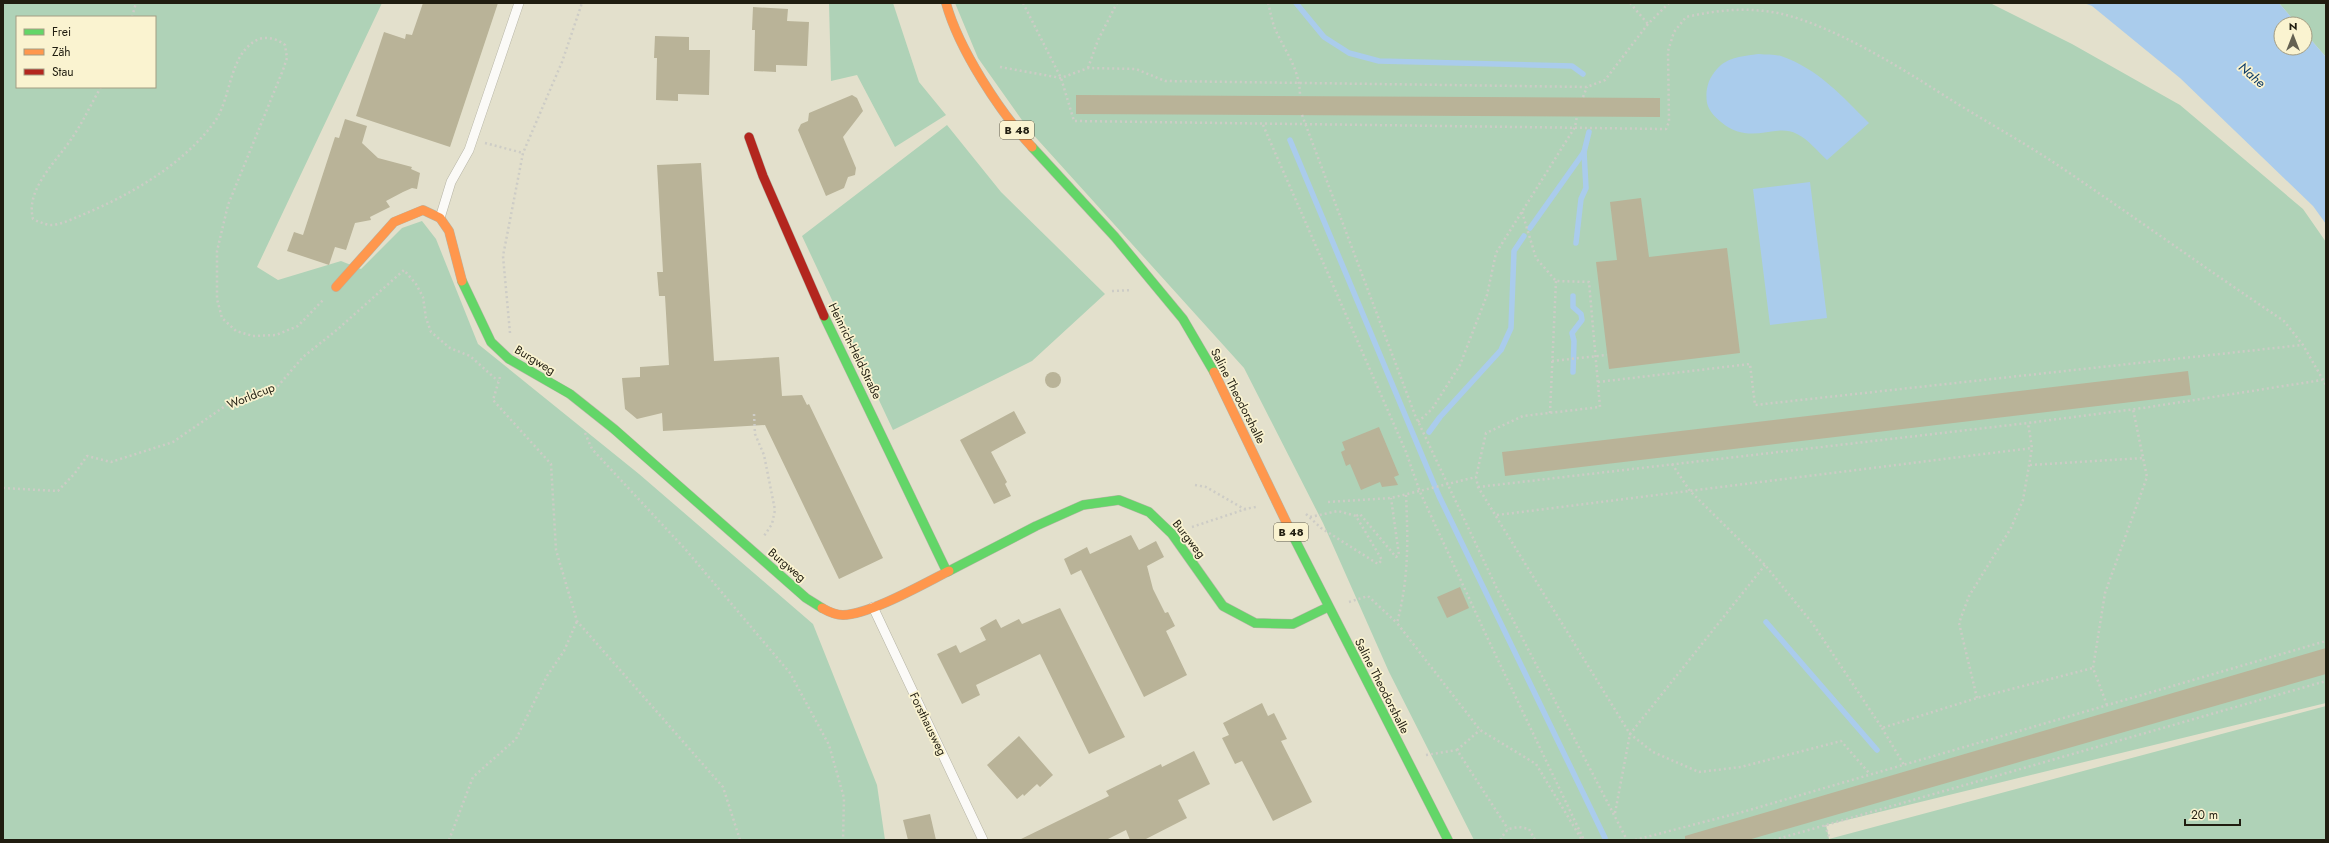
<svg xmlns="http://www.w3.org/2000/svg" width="2329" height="843" viewBox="0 0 2329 843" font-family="Jost,sans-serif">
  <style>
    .green { fill: #afd2b7; fill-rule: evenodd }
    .water { fill: #aaccec }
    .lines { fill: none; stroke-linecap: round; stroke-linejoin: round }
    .stream { stroke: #aaccec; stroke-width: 5.5 }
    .building { fill: #b9b398 }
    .lane-casing { stroke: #b6b4a5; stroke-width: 10 }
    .fast-casing { stroke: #b6b4a5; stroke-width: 10 }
    .slow-casing { stroke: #b6b4a5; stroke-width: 10 }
    .jam-casing { stroke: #b6b4a5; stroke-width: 10 }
    .path { stroke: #cdccc6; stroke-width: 2.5; stroke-dasharray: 2 3; stroke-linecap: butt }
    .lane { stroke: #fbfaf7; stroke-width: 9 }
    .fast { stroke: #63d668; stroke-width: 9 }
    .slow { stroke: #ff974d; stroke-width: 9 }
    .jam { stroke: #b3261e; stroke-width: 9 }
    .labels { text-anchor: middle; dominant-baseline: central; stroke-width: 3.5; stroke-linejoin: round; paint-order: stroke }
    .shield { fill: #faf3d0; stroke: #615d4a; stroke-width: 1 }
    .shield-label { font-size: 11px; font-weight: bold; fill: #201d10 }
    .street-label { font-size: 12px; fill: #201d10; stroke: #faf3d0 }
    .water-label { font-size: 13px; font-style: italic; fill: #0b3964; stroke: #faf3d0 }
  </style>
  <rect width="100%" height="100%" fill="#e3e0cc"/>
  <g class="green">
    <path d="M3 3H382L257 267 278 280 341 261 361 269 402 228 422 221 436 239 478 344 639 474 813 624 877 785 885 840H3ZM17 17H155V87H17Z"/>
    <polygon points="829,3 893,3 919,82 946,115 895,147 857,75 831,81"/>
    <polygon points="955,3 1990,3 2072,44 2180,105 2303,209 2326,242 2326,703 1826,825 1829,839 2326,706 2326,840 1474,840 1389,672 1323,523 1244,368 1029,130 978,58"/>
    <polygon points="2279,3 2326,3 2326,57 2305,33 2305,24 2297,24"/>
    <polygon points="947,125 1001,192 1105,294 1032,361 893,430 802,236"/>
  </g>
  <g class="water">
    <polygon points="2084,3 2279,3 2297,24 2281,24 2281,48 2305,48 2305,33 2326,57 2326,224 2313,206 2180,78 2092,6"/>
    <path d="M1759 54C1766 55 1774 54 1781 56 1817 68 1843 97 1869 123L1827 160C1818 152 1808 139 1797 134 1775 122 1751 147 1721 122 1715 117 1709 111 1707 103 1705 90 1708 79 1717 69 1727 57 1744 56 1759 54Z"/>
    <polygon points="1810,182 1827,318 1770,325 1753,189"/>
  </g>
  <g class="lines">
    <g class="stream">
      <polyline points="1296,3 1324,37 1349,53 1379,61 1572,66 1583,74"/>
      <polyline points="1290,140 1439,496 1605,838"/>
      <polyline points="1530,228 1584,152 1589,132"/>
      <polyline points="1576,243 1581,199 1586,188 1584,152"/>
      <polyline points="1573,296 1573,307 1581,314 1582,320 1572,333 1574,341 1573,372"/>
      <polyline points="1429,432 1440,417 1501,350 1511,328 1514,251 1524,236"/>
      <polyline points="1766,622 1877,750"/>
    </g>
  </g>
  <g class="building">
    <polygon points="423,3 498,3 450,147 356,116 384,32 405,39 406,34 412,35"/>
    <polygon points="753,7 788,9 787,21 809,22 807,66 776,65 776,72 754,71 755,30 752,30"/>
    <polygon points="655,36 689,37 689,50 710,50 709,95 678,94 678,101 656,100 657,58 654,58"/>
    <polygon points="852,95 857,98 863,111 843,137 856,168 855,175 848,177 844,188 826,196 798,130 801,124 808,121 809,113"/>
    <polygon points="1076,95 1660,98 1660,117 1076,114"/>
    <polygon points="345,119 367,126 362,143 378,158 412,167 411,169 420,173 417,189 412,188 403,192 386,201 390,207 370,217 371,220 355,223 346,250 335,247 329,265 287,251 294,232 303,235 335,137 339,138"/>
    <polygon points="701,163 714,361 779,357 782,396 802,395 807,405 809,404 883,558 839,579 765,425 663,431 662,413 637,419 625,409 622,378 640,377 640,367 669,365 665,296 659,296 657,272 663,272 657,165"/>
    <polygon points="1641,198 1649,257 1727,248 1740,353 1609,369 1596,262 1617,260 1610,202"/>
    <polygon points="2188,371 2191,395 1505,476 1502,452"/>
    <circle cx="1053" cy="380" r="8"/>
    <polygon points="1014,411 1026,433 991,452 1007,482 1005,484 1011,496 994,504 960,440"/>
    <polygon points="1379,427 1399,475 1394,477 1398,485 1382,487 1380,482 1361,490 1350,464 1346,466 1341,452 1345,450 1342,442"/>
    <polygon points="1131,535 1139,550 1156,541 1164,557 1147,566 1153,589 1165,613 1168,612 1175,626 1166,631 1187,675 1144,697 1081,570 1071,575 1064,559 1087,547 1090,554"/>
    <polygon points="1460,587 1469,608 1447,618 1437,597"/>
    <polygon points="1060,608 1125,737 1089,754 1040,654 976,685 980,695 962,704 937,654 956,645 960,653 986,640 980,628 996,619 1001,628 1019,619 1022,624"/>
    <polygon points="2326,648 2326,674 1748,840 1685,840 1685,836"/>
    <polygon points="1262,703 1268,716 1274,713 1287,739 1281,741 1312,802 1273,821 1242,761 1235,764 1222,738 1229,735 1223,723"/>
    <polygon points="1019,736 1053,775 1040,787 1037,784 1024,796 1023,794 1017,799 987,765"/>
    <polygon points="1194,751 1210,784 1178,800 1187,818 1144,840 1130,840 1126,830 1106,840 1019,840 1109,796 1106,791 1161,764 1162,767"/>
    <polygon points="930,814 936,840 908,840 903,820"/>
  </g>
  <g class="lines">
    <defs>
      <g id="lane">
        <polyline points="440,218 451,182 469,150 519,3"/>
        <polyline points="873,607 983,840"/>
      </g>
      <g id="fast">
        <polyline points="1032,147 1115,237 1183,319 1214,372"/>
        <polyline points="462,281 491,342 509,359 570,394 614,429 806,598 822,608"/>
        <polyline points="824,316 947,572"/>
        <polyline points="1291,532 1448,840"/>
        <polyline points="949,571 1036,526 1083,505 1119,500 1149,512 1172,534 1223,606 1255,623 1293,624 1328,607"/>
      </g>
      <g id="slow">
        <path d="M946 3C959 50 1000 112 1032 147"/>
        <polyline points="336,287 394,222 423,210 440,218 449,231 462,281"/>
        <polyline points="1214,372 1291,532"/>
        <path d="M822 608C829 612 835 615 843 615 871 614 923 584 949 571"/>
      </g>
      <polyline id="jam" points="749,137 763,176 824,316"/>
    </defs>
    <use href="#lane" class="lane-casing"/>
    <use href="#fast" class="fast-casing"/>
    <use href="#slow" class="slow-casing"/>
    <use href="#jam" class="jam-casing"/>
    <g class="path">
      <path d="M1023 3 1061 78 1074 121 1666 129 1669 122 1668 51 1674 32 1686 17C1717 10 1746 7 1778 13 1836 26 1906 71 1956 103 1992 125 2028 145 2062 168 2136 218 2209 271 2284 321L2303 345 2326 385"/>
      <path d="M1268 3C1271 13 1272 24 1277 33 1287 54 1300 71 1300 96"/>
      <polyline points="1630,3 1648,24"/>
      <polyline points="132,17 136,3"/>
      <polyline points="1000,67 1061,78 1088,68 1136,69 1165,81 1587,87 1605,80 1648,24 1669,3"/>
      <polyline points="1088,68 1098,40 1117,3"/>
      <path d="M101 87C91 104 83 122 72 138 57 161 25 189 33 219 39 222 44 224 50 225 61 225 72 219 82 215 130 195 181 166 213 124 231 101 228 61 252 43 262 35 275 37 285 45L287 58 283 70 228 205 217 251V299L222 318 236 331 253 336 276 335 298 326 323 300"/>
      <polyline points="1583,97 1587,87"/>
      <polyline points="1302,115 1415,415 1499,593 1627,840"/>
      <polyline points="1263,125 1406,452 1420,492 1487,637 1584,840"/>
      <polyline points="485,143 523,153"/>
      <polyline points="1522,212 1536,258 1556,281 1589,282 1600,407 1523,416 1486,433 1476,477 1478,487 1630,734 1653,752 1699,772 1741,767 1841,741 1870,774"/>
      <polyline points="1112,291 1132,290"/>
      <polyline points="510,333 503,256 523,153 562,62 582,3"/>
      <polyline points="1552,361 1607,355"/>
      <polyline points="500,377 493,400 551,464 556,550 577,621 723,787 740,840"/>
      <polyline points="1598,382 1750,364 1755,405 2302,345"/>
      <polyline points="1550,413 1556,281"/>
      <polyline points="754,414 755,434 764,455 775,510 772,524 764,536"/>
      <polyline points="1418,422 1432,409 1460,365 1487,295 1496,253 1575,127 1577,116"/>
      <polyline points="585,433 592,449 686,550 790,673 829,745 844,798 843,840"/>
      <polyline points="1672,464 1690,491 1765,565 1813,624 1882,728 1977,698 2093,668"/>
      <polyline points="2030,465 2143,458"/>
      <polyline points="1195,485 1206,487 1244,509 1256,507 1257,509"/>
      <polyline points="1478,487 2028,423 2143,408 2322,380"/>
      <polyline points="3,488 58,491 75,473 87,456 111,462 173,442 231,402 278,386 303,357 338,329 404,270 416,284 423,297 426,318 431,332 450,348 470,356 498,381"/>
      <path d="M1406 495C1408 540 1409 578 1397 623L1480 730 1536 764 1582 840"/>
      <polyline points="1328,502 1391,498 1476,477"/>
      <polyline points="1306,514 1321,528 1378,564 1382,560 1356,516 1360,514 1396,557 1399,555 1391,498"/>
      <polyline points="1497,515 2032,448"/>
      <polyline points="1310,517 1338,511 1356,516"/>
      <polyline points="1192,527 1246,509"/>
      <polyline points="1349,602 1368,596 1397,623"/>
      <polyline points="1977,698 1959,623 1969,596 2011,528 2023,500 2032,448 2028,423"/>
      <polyline points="2107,705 2093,668 2105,593 2147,477 2133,409"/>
      <polyline points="1882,728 1904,765"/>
      <polyline points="1457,750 1480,730"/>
      <polyline points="1426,755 1457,750 1508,829"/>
      <polyline points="1615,813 1630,734 1765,565"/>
      <polyline points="1825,825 1830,840"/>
      <polyline points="449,840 473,777 516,739 547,676 564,651 577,621"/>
      <polyline points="1501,840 1501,838 1508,829 1519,827 1529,829 1535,840"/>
      <polyline points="1635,840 1746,811 2326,641"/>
      <polyline points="1774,840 2326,681"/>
    </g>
    <use href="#lane" class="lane"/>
    <use href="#fast" class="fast"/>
    <use href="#slow" class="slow"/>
    <use href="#jam" class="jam"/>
  </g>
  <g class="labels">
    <g class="shield">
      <rect x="1000" y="121" width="34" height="18" rx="3"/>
      <rect x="1274" y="523" width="34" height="18" rx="3"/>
    </g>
    <g class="shield-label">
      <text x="1017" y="130">B 48</text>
      <text x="1291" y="532">B 48</text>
    </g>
    <g class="street-label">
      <text transform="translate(855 351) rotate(64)">Heinrich-Held-Straße</text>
      <text transform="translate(535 360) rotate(31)">Burgweg</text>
      <text transform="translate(251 396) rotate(-22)">Worldcup</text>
      <text transform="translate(1238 396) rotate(63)">Saline Theodorshalle</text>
      <text transform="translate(1189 539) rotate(52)">Burgweg</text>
      <text transform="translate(787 565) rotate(40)">Burgweg</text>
      <text transform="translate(1382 686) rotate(63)">Saline Theodorshalle</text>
      <text transform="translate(928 724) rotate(64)">Forsthausweg</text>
    </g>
    <g class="water-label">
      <text transform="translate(2252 75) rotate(41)">Nahe</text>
    </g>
  </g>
  <rect width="2329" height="843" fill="none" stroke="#201d10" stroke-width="8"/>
  <rect x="16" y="16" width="140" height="72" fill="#faf3d0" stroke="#a39d83"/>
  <rect x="24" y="29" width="20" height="6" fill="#63d668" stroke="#a39d83"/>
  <text x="52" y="36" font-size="12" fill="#201d10">Frei</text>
  <rect x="24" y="49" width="20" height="6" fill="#ff974d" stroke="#a39d83"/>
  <text x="52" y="56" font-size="12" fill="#201d10">Zäh</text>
  <rect x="24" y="69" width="20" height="6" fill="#b3261e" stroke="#a39d83"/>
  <text x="52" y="76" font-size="12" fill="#201d10">Stau</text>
  <g transform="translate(2293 36)"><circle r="19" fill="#faf3d0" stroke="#a39d83"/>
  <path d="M0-3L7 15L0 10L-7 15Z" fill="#646152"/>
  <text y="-6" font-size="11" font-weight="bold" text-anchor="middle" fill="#201d10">N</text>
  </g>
  <path d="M2185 819v6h55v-6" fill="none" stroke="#201d10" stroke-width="2"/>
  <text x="2191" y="819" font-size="12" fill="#201d10" stroke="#faf3d0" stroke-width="3" paint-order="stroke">20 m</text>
</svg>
